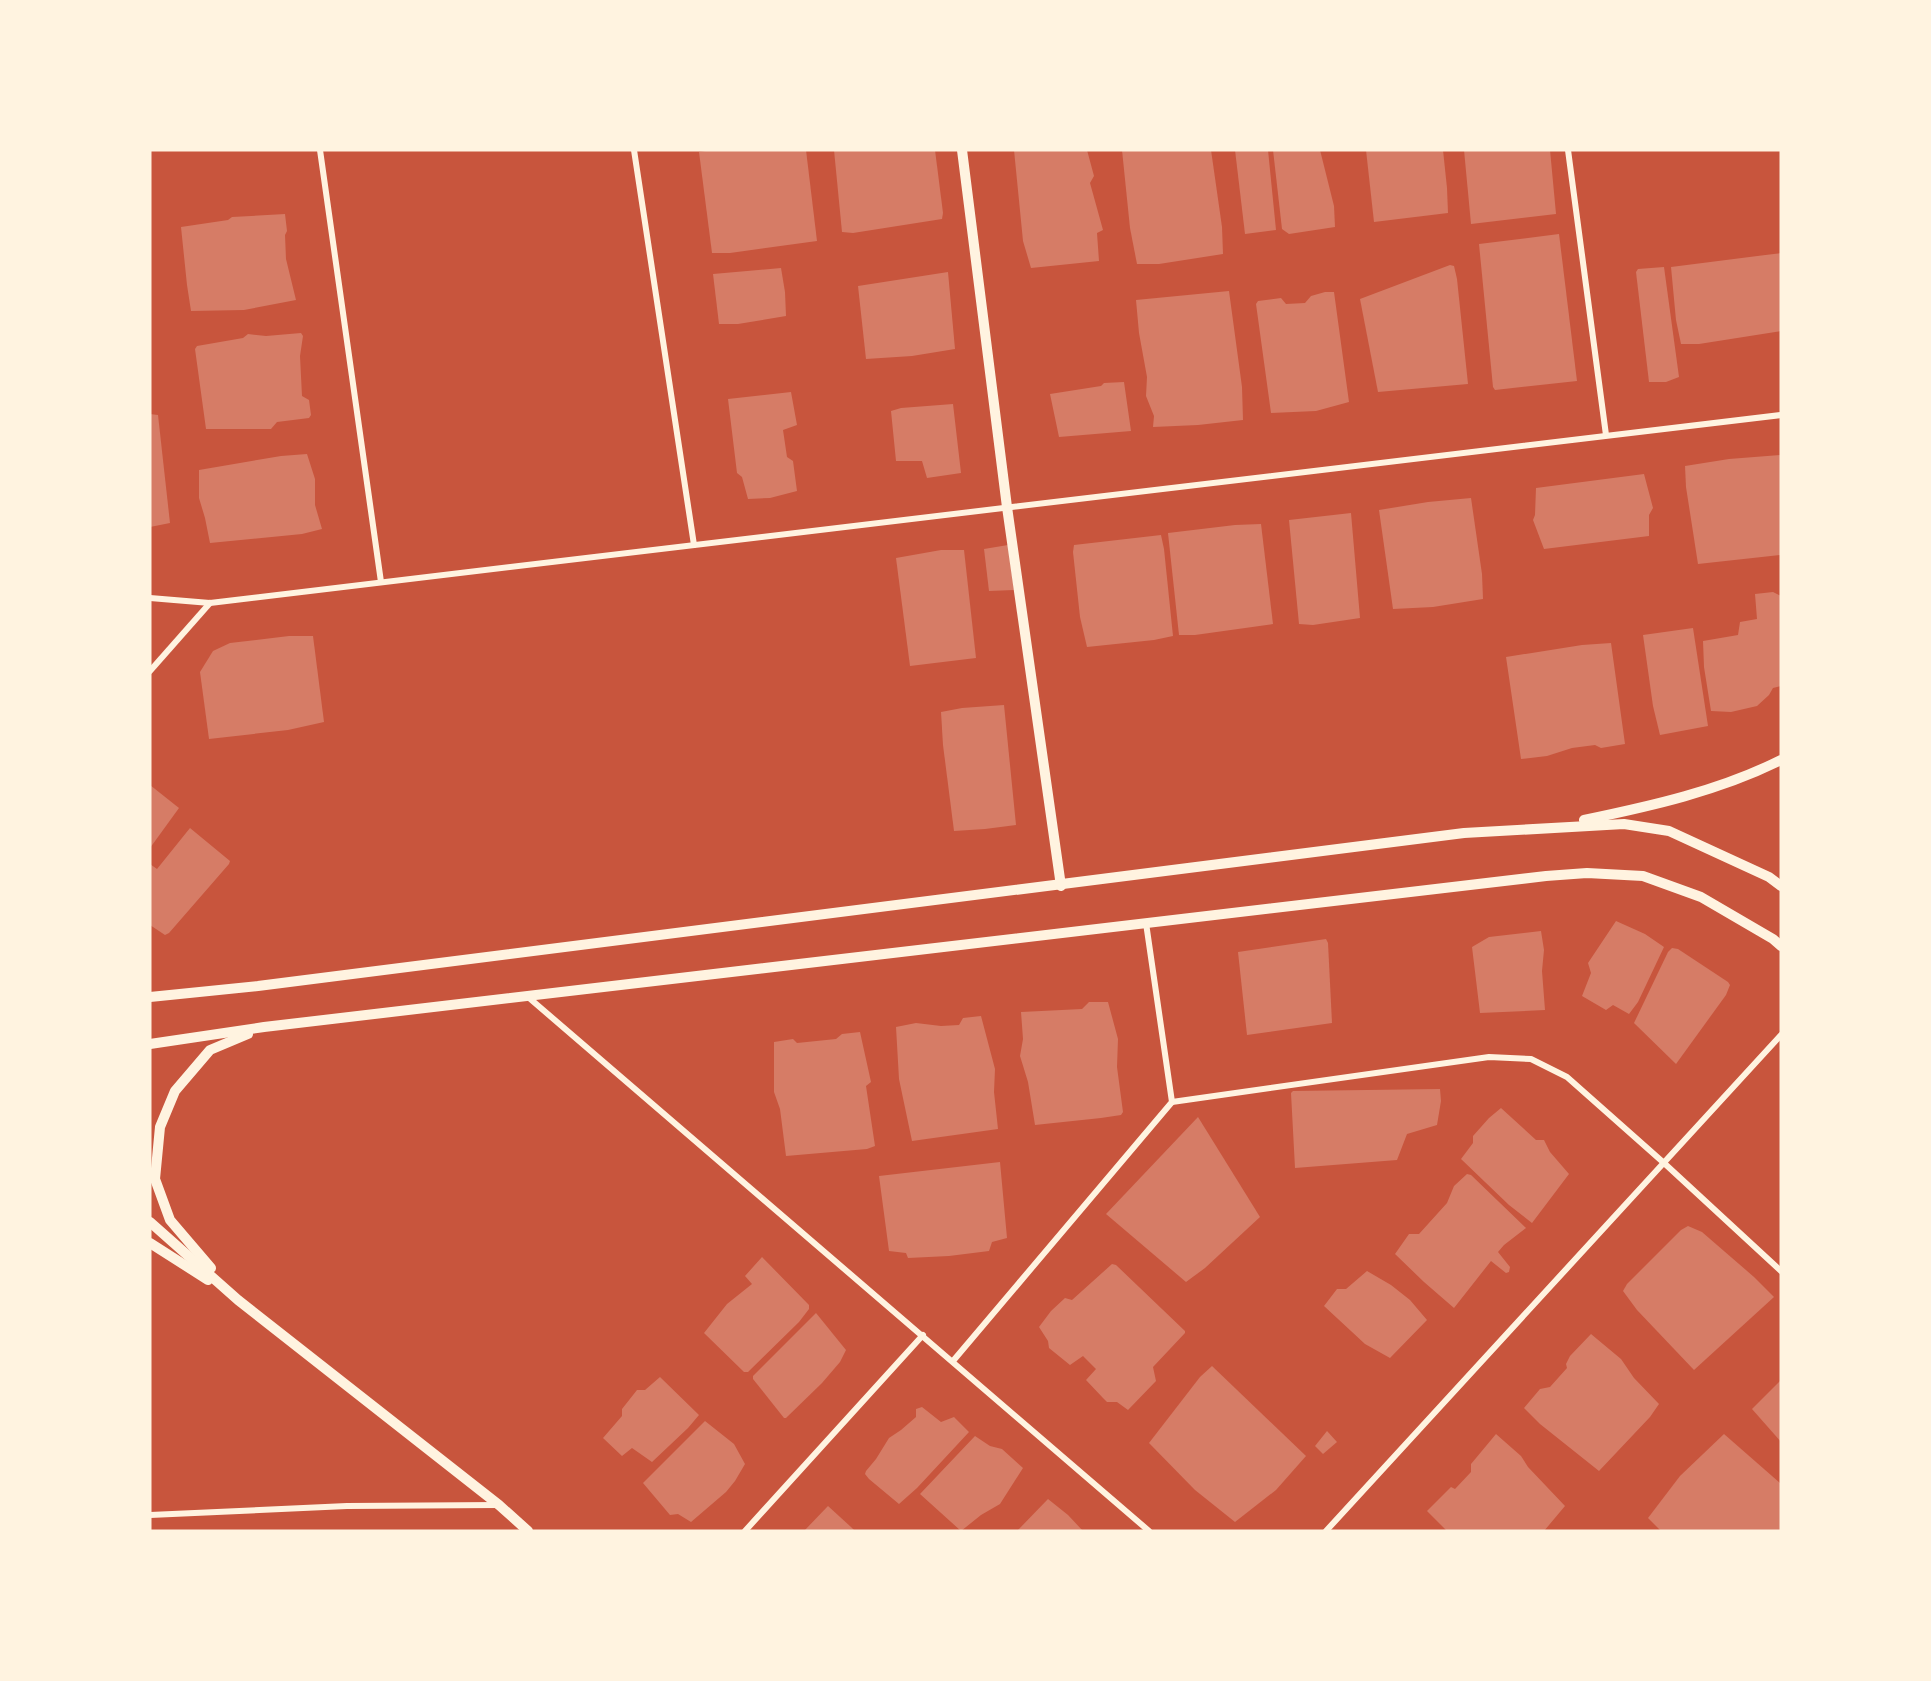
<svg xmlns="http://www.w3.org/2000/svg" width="1931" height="1681" viewBox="0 0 1931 1681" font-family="'Noto Sans',sans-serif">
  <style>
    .building { fill: #d67c66 }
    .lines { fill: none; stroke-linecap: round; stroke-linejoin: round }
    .minor { stroke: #fff3e0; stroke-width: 6 }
    .tertiary { stroke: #fff3e0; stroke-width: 10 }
  </style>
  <rect width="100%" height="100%" fill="#c8553d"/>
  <g class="building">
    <polygon points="712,150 806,150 817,241 730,253 712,253 699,152"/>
    <polygon points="834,150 935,150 943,213 942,219 853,233 842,232"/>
    <polygon points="1014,150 1087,150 1094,176 1090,183 1103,230 1097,233 1099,261 1031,268 1023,241"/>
    <polygon points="1122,150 1211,150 1222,227 1223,254 1159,264 1137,264 1130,228"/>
    <polygon points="1235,150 1268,150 1276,230 1245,234"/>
    <polygon points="1273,150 1320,150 1334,206 1335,227 1289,234 1282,229"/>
    <polygon points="1366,150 1443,150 1447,188 1448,213 1374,222"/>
    <polygon points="1464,150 1550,150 1556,214 1471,224"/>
    <polygon points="285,214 287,231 285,235 286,259 296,300 244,310 191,311 187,285 181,227 228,220 232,217"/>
    <polygon points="1559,234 1577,381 1495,390 1493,387 1479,244"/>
    <polygon points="1781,253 1781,331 1699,344 1681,344 1676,320 1671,267"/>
    <polygon points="1450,265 1454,266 1457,279 1468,384 1378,392 1360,299"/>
    <polygon points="1664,267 1679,377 1666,382 1649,382 1636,272 1638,269"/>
    <polygon points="781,268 785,292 786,316 738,324 719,324 713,274"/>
    <polygon points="948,272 955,349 912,356 866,359 858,286"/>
    <polygon points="1229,291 1242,387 1243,420 1198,425 1153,427 1154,416 1146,396 1147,377 1139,333 1136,300"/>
    <polygon points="1325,292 1334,292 1349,402 1316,411 1271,413 1256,304 1258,301 1281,298 1286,304 1305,303 1311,296"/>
    <polygon points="301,333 303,336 300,356 302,396 309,400 311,415 309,418 277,422 271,429 206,429 195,349 197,346 243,338 248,334 266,336"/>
    <polygon points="1124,382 1131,431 1059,437 1050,394 1101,386 1104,383"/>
    <polygon points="791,392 797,425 783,430 787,457 793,461 797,491 770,498 748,499 742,477 737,473 728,399"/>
    <polygon points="953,404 961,473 927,478 922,461 896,461 891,411 901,408"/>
    <polygon points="150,414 158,415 170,523 150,527"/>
    <polygon points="307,454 315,479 315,505 322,529 302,534 210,543 205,518 199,498 199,470 281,456"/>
    <polygon points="1781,455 1781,555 1698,564 1686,487 1685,466 1729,459"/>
    <polygon points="1644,474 1653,508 1649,515 1649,536 1544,549 1533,520 1535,515 1536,488"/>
    <polygon points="1471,498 1482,574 1483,599 1433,607 1393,609 1379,510 1428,502"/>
    <polygon points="1351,513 1360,618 1313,625 1299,624 1289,520"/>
    <polygon points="1261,524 1273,624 1195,635 1179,635 1168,533 1235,525"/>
    <polygon points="1161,535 1164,549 1173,636 1154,640 1087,647 1080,617 1073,552 1074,545"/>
    <polygon points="1008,545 1014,590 989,591 984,549"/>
    <polygon points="941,550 964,550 976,658 910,666 896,558"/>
    <polygon points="1773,592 1781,596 1781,686 1773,688 1769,695 1757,706 1731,712 1711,711 1704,667 1703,641 1738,635 1740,622 1757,619 1755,594"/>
    <polygon points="1693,628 1708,726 1660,735 1653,706 1643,635"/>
    <polygon points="289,636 313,636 324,722 288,730 209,739 200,672 213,651 230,643"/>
    <polygon points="1611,643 1625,744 1601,748 1595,745 1572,748 1547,756 1521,759 1506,657 1582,645"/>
    <polygon points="1004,705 1016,825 985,829 954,831 943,745 941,712 962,708"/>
    <polygon points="150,785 179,808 150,848"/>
    <polygon points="190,828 230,861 229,864 169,933 165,935 150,925 150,864 157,869"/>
    <polygon points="1616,921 1645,934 1664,947 1638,1002 1629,1014 1613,1005 1606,1010 1582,996 1591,973 1588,963"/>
    <polygon points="1541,931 1544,950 1542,971 1545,1010 1480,1013 1472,947 1489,937"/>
    <polygon points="1326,939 1328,943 1332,1023 1247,1035 1238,952"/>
    <polygon points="1672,948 1678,949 1728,982 1730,985 1726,995 1676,1064 1634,1023 1668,952"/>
    <polygon points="1089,1002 1108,1002 1118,1039 1117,1067 1123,1112 1121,1115 1101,1118 1035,1125 1028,1082 1020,1056 1023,1039 1021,1012 1082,1009"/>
    <polygon points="981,1016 995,1069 994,1092 998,1129 912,1141 899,1079 896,1027 916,1023 941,1026 959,1025 963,1018"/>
    <polygon points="860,1032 871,1082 866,1086 875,1146 867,1149 786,1156 780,1109 774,1092 774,1042 793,1039 797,1043 836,1039 842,1034"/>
    <polygon points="1440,1089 1441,1101 1437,1125 1407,1134 1397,1160 1295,1168 1291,1093 1293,1091"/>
    <polygon points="1501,1108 1536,1140 1544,1140 1550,1152 1569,1174 1532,1223 1509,1205 1461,1159 1473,1143 1473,1136 1489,1118"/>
    <polygon points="1198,1117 1260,1217 1205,1268 1186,1282 1106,1214"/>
    <polygon points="1000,1162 1007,1238 992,1242 989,1251 949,1256 908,1258 906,1253 889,1251 879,1176"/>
    <polygon points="1467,1174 1471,1175 1526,1228 1504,1245 1498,1252 1510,1267 1509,1272 1506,1273 1491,1261 1454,1308 1424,1282 1395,1254 1409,1234 1419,1234 1447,1203 1454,1186"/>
    <polygon points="1688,1226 1702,1232 1754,1277 1774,1297 1694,1370 1637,1310 1623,1291 1627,1284 1681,1230"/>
    <polygon points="762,1257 809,1305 809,1309 799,1322 748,1372 744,1372 704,1333 727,1304 752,1284 745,1276"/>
    <polygon points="1112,1264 1116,1265 1185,1331 1185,1333 1153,1367 1156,1381 1128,1410 1117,1402 1107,1402 1103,1398 1086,1380 1096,1369 1083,1356 1070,1365 1049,1348 1048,1341 1039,1327 1051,1311 1065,1298 1072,1300"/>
    <polygon points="1367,1271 1391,1285 1410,1300 1427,1320 1390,1358 1365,1344 1324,1306 1337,1289 1346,1289"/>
    <polygon points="816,1313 846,1350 840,1362 822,1383 786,1418 784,1418 753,1379 753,1376"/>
    <polygon points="1591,1334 1621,1359 1634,1378 1659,1404 1650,1417 1599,1471 1540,1424 1524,1408 1540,1389 1550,1387 1567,1368 1566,1364 1570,1356"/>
    <polygon points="1212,1366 1306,1456 1276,1490 1235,1522 1195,1490 1149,1443 1200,1377"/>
    <polygon points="660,1377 699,1415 688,1428 652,1462 632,1448 622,1456 603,1438 622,1416 622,1409 637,1390 645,1390"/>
    <polygon points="1781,1380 1781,1442 1752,1409"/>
    <polygon points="922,1407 941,1422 954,1417 969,1432 917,1488 899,1504 869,1479 865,1474 866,1471 876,1459 889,1438 901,1430 916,1417 916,1409"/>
    <polygon points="705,1421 734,1444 745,1464 735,1481 726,1492 691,1522 678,1514 670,1515 643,1483"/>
    <polygon points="1327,1431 1337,1442 1323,1454 1315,1446"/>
    <polygon points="1496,1434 1521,1456 1528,1467 1565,1506 1544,1531 1447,1531 1427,1511 1451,1487 1455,1489 1471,1472 1471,1464"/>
    <polygon points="1724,1434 1781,1484 1781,1531 1661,1531 1648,1518 1680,1476"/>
    <polygon points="975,1436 990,1446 1002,1449 1023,1468 1000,1504 981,1515 961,1531 920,1494"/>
    <polygon points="1048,1499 1068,1515 1083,1531 1017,1531"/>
    <polygon points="828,1506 851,1527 855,1531 804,1531"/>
  </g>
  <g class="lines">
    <g class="minor">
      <polyline points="320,150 381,582"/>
      <polyline points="634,150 694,545"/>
      <polyline points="1568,150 1606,435"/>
      <polyline points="150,598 210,603 1781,415"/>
      <polyline points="150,671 210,603"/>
      <polyline points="528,997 1149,1531"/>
      <polyline points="1172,1102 1489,1057 1531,1059 1567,1077 1664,1163 1781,1271"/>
      <polyline points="953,1361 1172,1102 1146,923"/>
      <polyline points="150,1515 347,1506 498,1505"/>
      <polyline points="745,1531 923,1335"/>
      <polyline points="1326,1531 1781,1035"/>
    </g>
    <g class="tertiary">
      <polyline points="962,150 1007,507 1061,886"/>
      <path d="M1584 820C1651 806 1719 791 1781 760"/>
      <polyline points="150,997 258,986 1464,833 1624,824 1669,831 1769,877 1781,886"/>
      <polyline points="150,1044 264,1027 1546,876 1587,873 1643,876 1701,897 1773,939 1781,946"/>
      <polyline points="150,1222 238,1300 499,1505 528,1531"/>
      <polyline points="150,1243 208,1280"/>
      <polyline points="211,1268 170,1220 155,1179 160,1127 175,1091 210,1050 248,1034"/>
    </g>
  </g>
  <rect width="1931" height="1681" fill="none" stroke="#fff3e0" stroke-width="303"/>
</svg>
